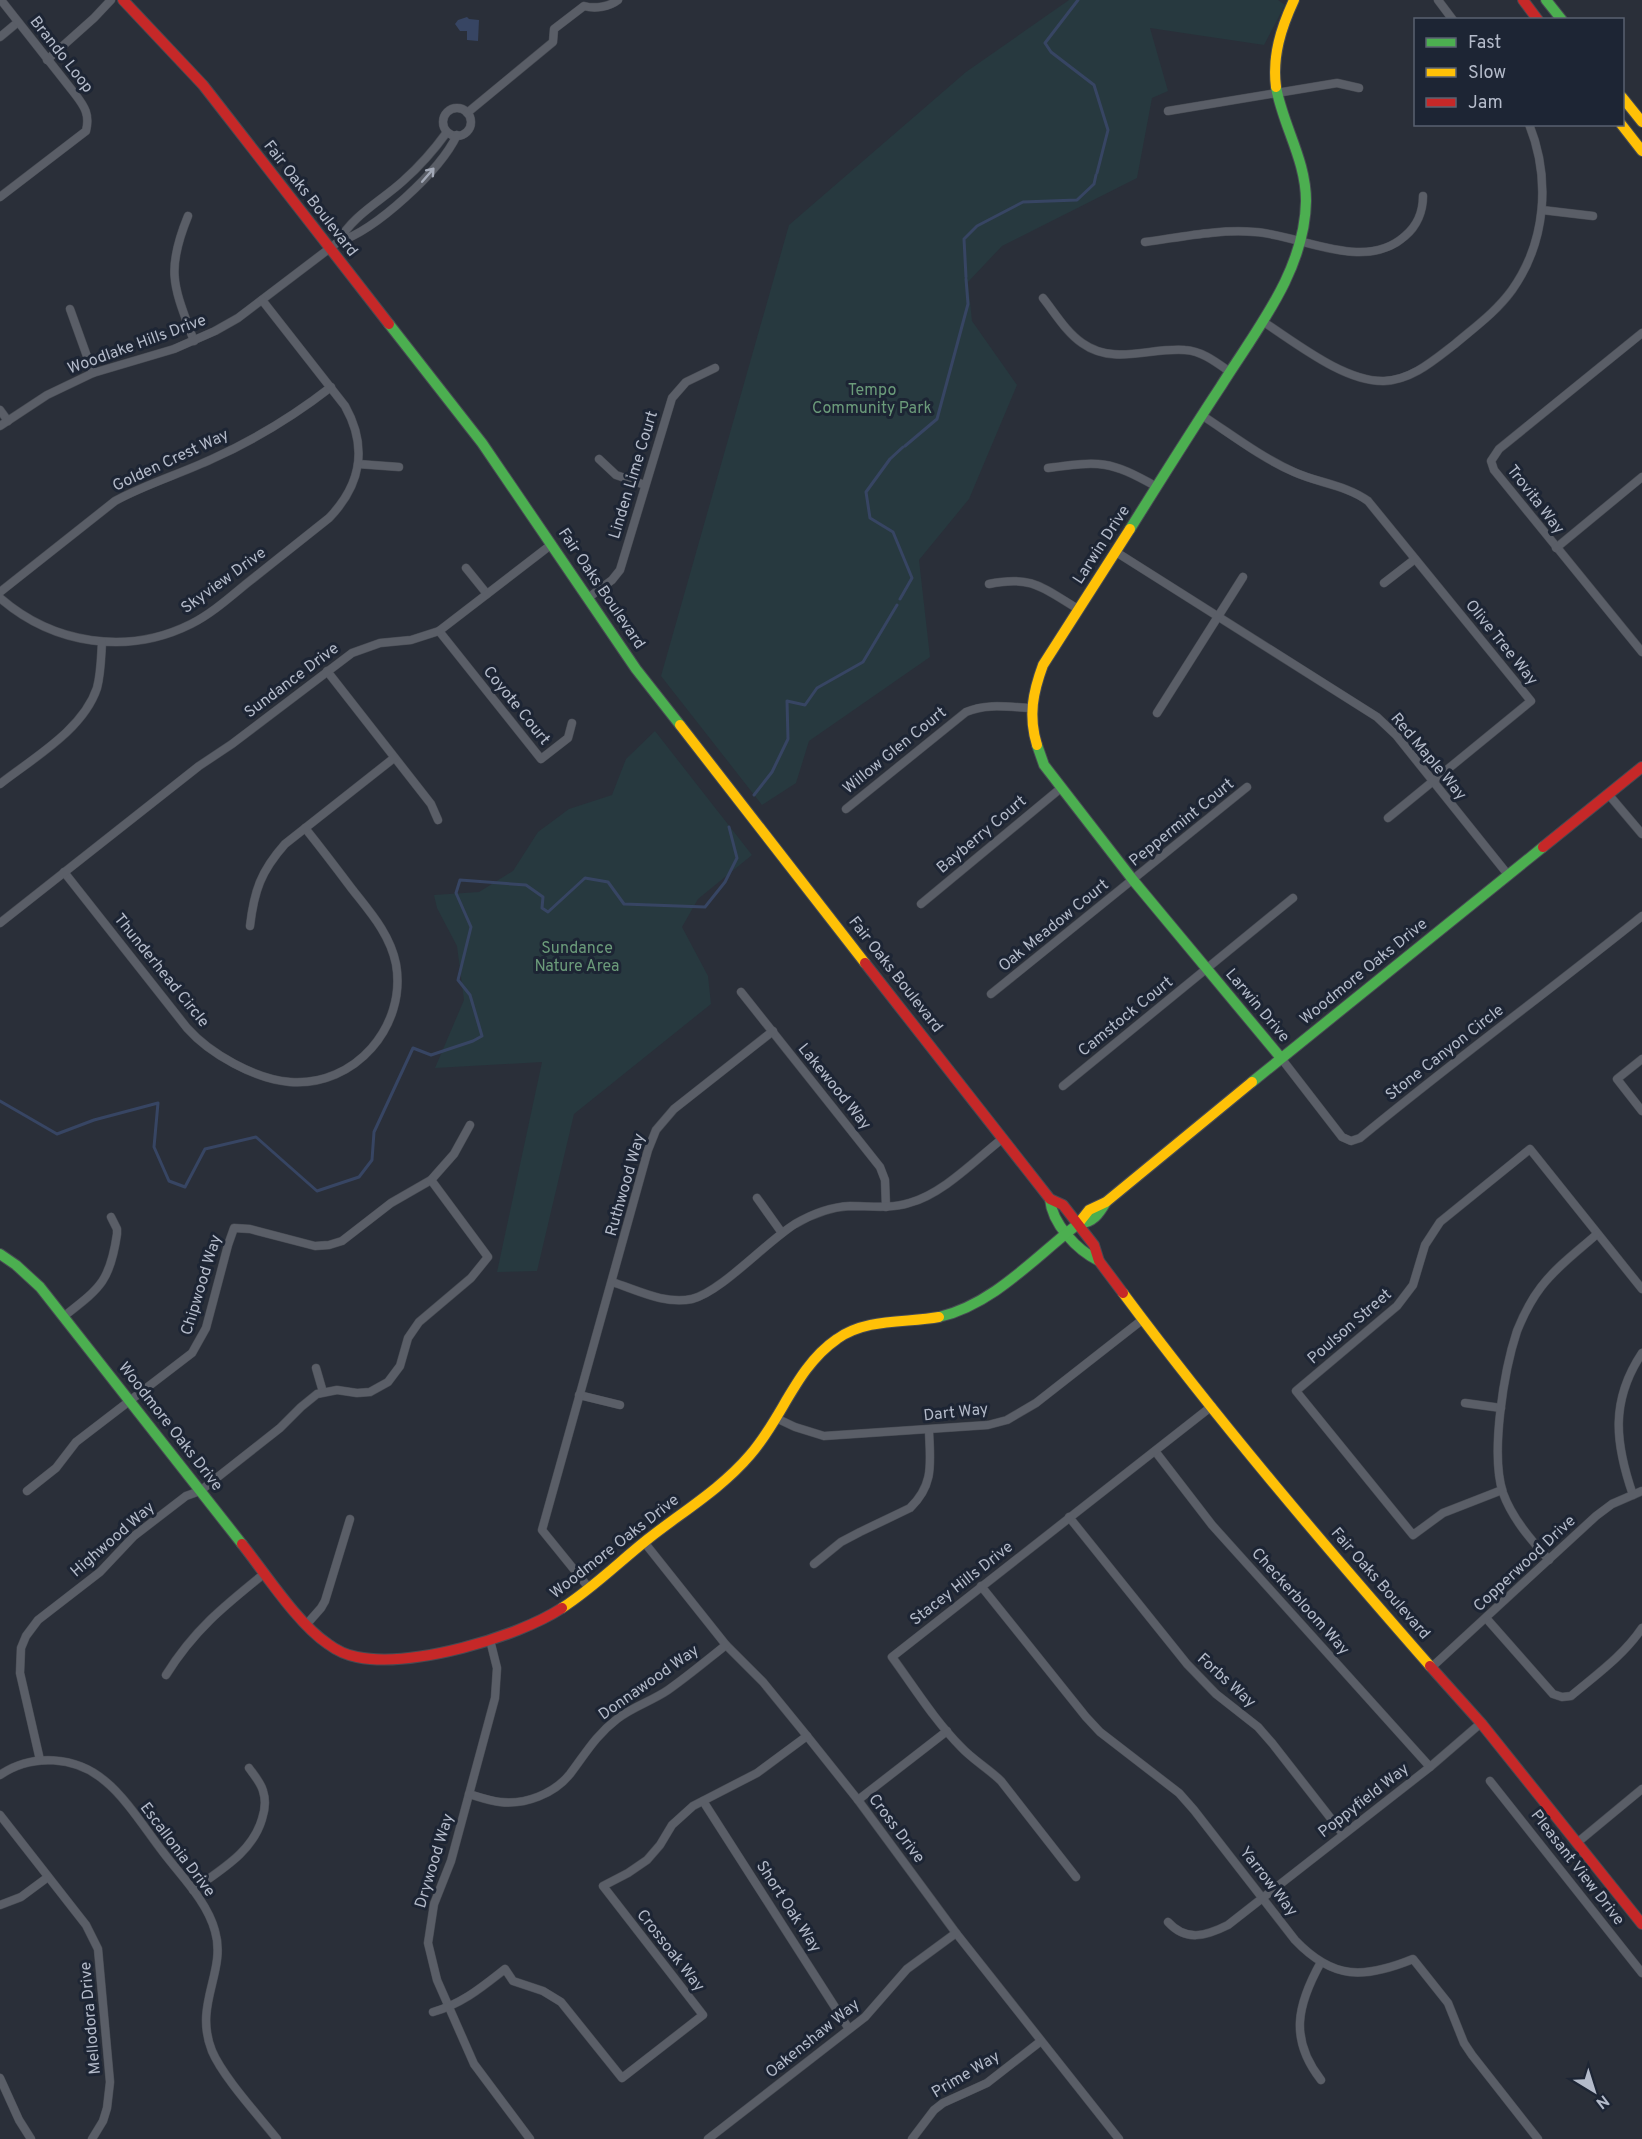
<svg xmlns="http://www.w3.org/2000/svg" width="1642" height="2139" viewBox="0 0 1642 2139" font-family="Overpass,sans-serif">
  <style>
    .green { fill: #27393f }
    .water { fill: #374563 }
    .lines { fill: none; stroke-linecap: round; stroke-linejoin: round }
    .stream { stroke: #374563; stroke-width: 3 }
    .street-casing { stroke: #464a52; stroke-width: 9 }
    .fast-casing { stroke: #464a52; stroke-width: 12 }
    .slow-casing { stroke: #464a52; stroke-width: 12 }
    .jam-casing { stroke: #464a52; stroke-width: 12 }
    .street { stroke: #5a5e67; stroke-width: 8 }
    .fast { stroke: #4caf50; stroke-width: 10 }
    .slow { stroke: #ffc107; stroke-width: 10 }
    .jam { stroke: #c62828; stroke-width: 10 }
    .oneway { stroke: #a2a8b6 }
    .labels { text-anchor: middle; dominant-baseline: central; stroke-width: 6; stroke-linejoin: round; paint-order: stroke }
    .street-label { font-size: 16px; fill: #b4bbca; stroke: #1d2534 }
    .park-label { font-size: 16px; fill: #6b9b7a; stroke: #1d2534 }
  </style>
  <rect width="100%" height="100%" fill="#2a2f39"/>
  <g class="green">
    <polygon points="1069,0 1278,0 1285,5 1264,45 1150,28 1168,91 1152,98 1137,178 1002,246 968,282 972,321 1017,385 969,499 919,560 930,657 809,741 796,783 762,805 661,676 789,225 966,72"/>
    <polygon points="655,731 752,855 698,899 682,927 708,976 711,1004 574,1114 537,1271 497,1272 542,1062 435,1068 464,1000 457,946 437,908 434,895 479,892 513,871 538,832 569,809 612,795 626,759"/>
  </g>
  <polygon class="water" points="467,17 469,19 479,20 478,41 467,40 467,31 460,31 455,24 458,20"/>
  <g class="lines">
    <g class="stream">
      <polyline points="1078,0 1045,43 1051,52 1094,85 1108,130 1097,173"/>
      <polyline points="966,277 964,239 977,226 1023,202 1077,200 1094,184 1096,175"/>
      <polyline points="905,446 937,419 968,304 966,279"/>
      <polyline points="900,599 912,578 893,532 870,518 866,492 890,459 903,447"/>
      <polyline points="754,795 772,772 788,739 787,701 805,705 817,688 863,662 897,605"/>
      <polyline points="0,1101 57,1134 94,1120 158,1103 154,1147 169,1181 185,1187 205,1149 256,1137 317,1191 359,1177 372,1160 374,1132 413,1048 431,1055 473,1041 482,1036 470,995 458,980 471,927 456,893 460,880 526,885 543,897 542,908 548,912 585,878 608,882 624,904 705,907 725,882 737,858 729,827"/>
    </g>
    <defs>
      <g id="street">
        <polyline points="1438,0 1453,20"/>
        <polyline points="0,37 18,22"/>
        <polyline points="47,60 94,18 111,0"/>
        <circle cx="457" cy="122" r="14"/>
        <polyline points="1168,111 1337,83 1359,88"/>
        <path d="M467 113 553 42 554 29 584 6C595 9 609 7 618 0"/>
        <path d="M447 132C434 150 420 166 403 181 381 201 353 215 338 242 376 230 440 171 457 135"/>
        <path d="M0 197 86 131C90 115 85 107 75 94L1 0"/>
        <polyline points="1542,210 1593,216"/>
        <path d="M188 216C165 272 174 287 194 341"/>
        <path d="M1145 242C1182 237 1218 229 1255 232 1302 235 1364 273 1405 236 1417 226 1423 211 1423 196"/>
        <path d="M1043 298C1055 313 1066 332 1082 343 1114 366 1150 347 1185 350 1202 351 1216 362 1230 372"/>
        <polyline points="70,309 93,373"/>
        <path d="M1262 321C1295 342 1344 382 1384 381 1412 380 1434 360 1455 344 1475 327 1496 312 1512 290 1546 242 1551 179 1529 124"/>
        <polyline points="1642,333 1499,449 1491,461 1494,470 1642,652"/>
        <polyline points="0,410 8,421"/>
        <path d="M1203 416C1232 435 1262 458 1294 472 1318 483 1346 485 1368 501L1531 701 1388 818"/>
        <polyline points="0,426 47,395 93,373 174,349 215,331 238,318 338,242"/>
        <polyline points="599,459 616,475 645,485"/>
        <polyline points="358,464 399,467"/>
        <path d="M1048 468C1101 461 1109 460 1157 487"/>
        <polyline points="1556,548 1642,477"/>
        <polyline points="1116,552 1377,717 1396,735 1509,876"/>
        <polyline points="466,568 487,594"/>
        <polyline points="1384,583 1415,559"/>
        <path d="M989 584C1032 575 1043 588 1078 609"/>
        <path d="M0 592 115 501C146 484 180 474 212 459 254 440 295 415 331 387"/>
        <path d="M0 598C53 644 127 656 191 624 211 614 229 598 246 584 274 562 301 540 329 518 361 485 368 447 345 406L262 300"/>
        <polyline points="588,598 612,580 620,570 672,398 686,382 715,368"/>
        <polyline points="439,631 541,759 568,738 572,723"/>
        <polyline points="327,671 431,804 438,820"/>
        <polyline points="1157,713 1243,577"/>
        <path d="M0 784C33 758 83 730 97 688 101 673 101 658 102 642"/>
        <polyline points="1609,795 1642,834"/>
        <path d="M846 809 966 712C986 703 1009 707 1031 708"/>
        <path d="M64 872 187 1028C210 1054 255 1079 290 1082 355 1087 407 1026 396 964 390 934 370 912 352 889 337 869 321 848 305 828"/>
        <polyline points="921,904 1061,788"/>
        <polyline points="0,923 199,766 232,744 352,653 380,643 411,640 439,631 552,544"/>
        <path d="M250 926C254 891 261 871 285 844L394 758"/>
        <polyline points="741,992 880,1167 885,1180 886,1207"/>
        <polyline points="991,994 1247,787"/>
        <path d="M1281 1058 1342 1137 1351 1141 1360 1138C1452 1062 1549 991 1642 916"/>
        <polyline points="1642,1059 1617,1079 1642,1111"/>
        <polyline points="1063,1086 1293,898"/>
        <polyline points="757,1198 782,1233"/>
        <path d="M612 1282C637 1290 665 1305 692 1299 721 1292 766 1242 795 1224 812 1214 830 1207 850 1206 870 1206 890 1209 909 1203 943 1194 975 1160 1002 1139"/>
        <path d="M63 1317C100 1288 110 1282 117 1234V1229L111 1217"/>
        <polyline points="316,1368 323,1392"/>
        <polyline points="579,1395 620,1405"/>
        <polyline points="1465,1403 1501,1408"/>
        <polyline points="778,1419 795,1427 824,1436 988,1425 1007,1420 1036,1403 1142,1320"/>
        <polyline points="1155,1451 1212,1525 1430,1767"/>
        <polyline points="1502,1490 1443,1513 1413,1535 1296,1391 1397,1306 1413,1285 1425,1245 1440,1222 1530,1149 1642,1289"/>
        <polyline points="27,1491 56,1468 76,1442 192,1353 206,1328 228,1245 234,1228 250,1229 315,1246 329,1245 342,1241 391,1203 431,1180 454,1154 470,1125"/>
        <path d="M1633 1495C1615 1443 1610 1401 1642 1353"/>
        <polyline points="1069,1517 1187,1664 1216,1694 1258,1727 1272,1743 1343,1834"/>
        <polyline points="644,1542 726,1645 763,1682 807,1736 858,1800 956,1933 1119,2139"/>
        <path d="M1549 1560C1531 1540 1512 1518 1503 1493 1490 1454 1504 1370 1517 1331 1523 1316 1531 1300 1541 1287 1557 1266 1578 1251 1597 1234"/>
        <path d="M814 1564 841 1542 860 1532 910 1508C935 1484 930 1462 929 1430"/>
        <path d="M981 1586 1086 1717 1100 1732 1179 1793 1194 1810 1295 1940C1333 1980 1364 1979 1413 1959L1448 2003 1464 2043 1472 2055 1538 2139"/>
        <polyline points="589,1588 542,1530 648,1150 656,1130 674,1109 773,1031"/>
        <path d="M1486 1618 1553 1694 1562 1697 1571 1696C1596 1675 1624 1655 1642 1628"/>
        <polyline points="306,1625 321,1608 325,1601 350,1519"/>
        <polyline points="490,1640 497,1668 495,1698 451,1861 434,1904 428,1943 437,1980 474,2064 530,2139"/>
        <polyline points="1433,1666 1596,1516 1612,1504 1642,1491"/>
        <path d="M166 1675C194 1630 224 1606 265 1573"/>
        <polyline points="40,1760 20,1673 21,1648 26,1636 38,1620 100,1572 134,1536 186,1496 200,1491 280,1428 301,1407 317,1394 337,1390 357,1393 370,1392 388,1382 400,1366 408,1338 419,1322 471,1278 488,1257 431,1180"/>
        <path d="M0 1775C32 1753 76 1756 105 1781 126 1798 146 1830 163 1852 181 1876 207 1901 215 1931 227 1972 193 2004 212 2051 223 2077 258 2115 277 2139"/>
        <polyline points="1490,1781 1642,1973"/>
        <path d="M469 1794C479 1797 490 1801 500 1802 525 1805 554 1794 570 1774 586 1753 595 1736 617 1719 632 1707 652 1701 668 1690 688 1676 707 1660 726 1645"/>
        <polyline points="858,1800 947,1731"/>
        <polyline points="703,1801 849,2029"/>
        <polyline points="0,1815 86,1925 98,1949 110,2082 107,2108 103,2121 92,2139"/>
        <polyline points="1578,1842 1642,1789"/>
        <path d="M1076 1877 1001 1781C989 1769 973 1760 961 1747 935 1721 914 1687 892 1657L1212 1406"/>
        <path d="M193 1890C220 1870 252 1853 262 1819 265 1810 266 1800 263 1791 261 1783 254 1775 249 1768"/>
        <polyline points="0,1905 21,1897 48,1877"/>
        <path d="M1168 1922C1186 1942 1206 1936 1228 1925L1430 1767 1481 1723"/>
        <path d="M433 2012C462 2004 482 1987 505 1969L513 1981 543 1991 561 2002 622 2078 703 2015 603 1886 628 1873 647 1860 660 1845 672 1825 693 1806 757 1773 807 1736"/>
        <polyline points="0,2078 19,2120 31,2139"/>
        <path d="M1321 2080C1289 2039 1297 2005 1321 1962"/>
        <polyline points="708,2139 865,2017 907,1969 956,1933"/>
        <polyline points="912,2139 934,2110 943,2103 987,2083 1041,2041"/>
      </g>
      <g id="fast">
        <polyline points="1546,0 1562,20"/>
        <polyline points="389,324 482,443 636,669 680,725"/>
        <path d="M1130 529C1160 481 1190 433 1221 386 1256 330 1305 271 1306 201 1306 160 1283 126 1276 87"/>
        <polyline points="1037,745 1044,765 1133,880 1281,1058"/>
        <polyline points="1252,1082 1543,847"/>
        <path d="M1050 1199C1052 1224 1077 1250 1099 1261"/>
        <polyline points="0,1254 16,1265 40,1287 242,1544"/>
        <path d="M939 1317C994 1304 1035 1257 1078 1224 1093 1223 1099 1214 1106 1202"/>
      </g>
      <g id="slow">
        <path d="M1276 87C1272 56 1281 28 1294 0"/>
        <polyline points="1622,97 1642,122"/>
        <polyline points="1621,124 1642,151"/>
        <polyline points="680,725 865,963"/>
        <path d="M1037 745C1028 716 1033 692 1043 665L1130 529"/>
        <polyline points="1078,1224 1089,1210 1106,1202 1252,1082"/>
        <path d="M1123 1293C1219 1422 1324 1545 1430 1666"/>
        <path d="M562 1608C593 1588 619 1562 648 1539 682 1512 721 1489 750 1455 782 1419 796 1367 837 1339 866 1318 906 1323 939 1317"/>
      </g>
      <g id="jam">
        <polyline points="123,0 203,85 389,324"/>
        <polyline points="1523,0 1538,20"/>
        <polyline points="1543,847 1642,767"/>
        <polyline points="865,963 1050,1199 1063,1205 1094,1245 1099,1261 1123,1293"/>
        <path d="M242 1544C265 1573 298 1624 328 1644 336 1650 346 1655 357 1657 411 1668 516 1638 562 1608"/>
        <polyline points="1430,1666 1481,1723 1642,1924"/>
      </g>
    </defs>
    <use href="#street" class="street-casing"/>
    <use href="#fast" class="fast-casing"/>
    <use href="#slow" class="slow-casing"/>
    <use href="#jam" class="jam-casing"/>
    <use href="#street" class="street"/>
    <use href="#fast" class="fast"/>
    <use href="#slow" class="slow"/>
    <use href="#jam" class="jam"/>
  </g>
  <defs><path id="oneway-shaft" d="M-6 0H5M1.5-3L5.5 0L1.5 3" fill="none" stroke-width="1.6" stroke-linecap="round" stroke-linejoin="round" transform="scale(1.5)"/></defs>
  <use class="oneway" href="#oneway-shaft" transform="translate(428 175) rotate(-49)"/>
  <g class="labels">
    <g class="street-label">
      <text transform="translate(61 55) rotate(52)">Brando Loop</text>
      <text transform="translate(310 199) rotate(52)">Fair Oaks Boulevard</text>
      <text transform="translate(137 345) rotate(-20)">Woodlake Hills Drive</text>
      <text transform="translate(171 461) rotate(-25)">Golden Crest Way</text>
      <text transform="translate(634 475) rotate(-73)">Linden Lime Court</text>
      <text transform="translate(1535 500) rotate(52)">Trovita Way</text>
      <text transform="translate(1102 545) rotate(-57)">Larwin Drive</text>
      <text transform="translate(224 581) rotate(-36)">Skyview Drive</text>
      <text transform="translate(601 589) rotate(56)">Fair Oaks Boulevard</text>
      <text transform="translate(1501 643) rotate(51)">Olive Tree Way</text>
      <text transform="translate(292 681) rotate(-37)">Sundance Drive</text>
      <text transform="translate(516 706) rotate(51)">Coyote Court</text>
      <text transform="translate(895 751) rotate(-39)">Willow Glen Court</text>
      <text transform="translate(1428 757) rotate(50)">Red Maple Way</text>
      <text transform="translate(1182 823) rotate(-39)">Peppermint Court</text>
      <text transform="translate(982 835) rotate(-40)">Bayberry Court</text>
      <text transform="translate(1054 926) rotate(-39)">Oak Meadow Court</text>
      <text transform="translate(161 971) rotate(51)">Thunderhead Circle</text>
      <text transform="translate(1364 972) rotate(-39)">Woodmore Oaks Drive</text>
      <text transform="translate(895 975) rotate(52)">Fair Oaks Boulevard</text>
      <text transform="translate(1257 1006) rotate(50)">Larwin Drive</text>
      <text transform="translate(1126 1017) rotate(-39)">Camstock Court</text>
      <text transform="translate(1445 1053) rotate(-38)">Stone Canyon Circle</text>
      <text transform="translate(834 1087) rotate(51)">Lakewood Way</text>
      <text transform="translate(626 1185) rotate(-74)">Ruthwood Way</text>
      <text transform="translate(202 1285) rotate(-73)">Chipwood Way</text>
      <text transform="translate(1350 1327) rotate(-41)">Poulson Street</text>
      <text transform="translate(956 1413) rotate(-6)">Dart Way</text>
      <text transform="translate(170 1427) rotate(52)">Woodmore Oaks Drive</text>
      <text transform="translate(113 1540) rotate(-41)">Highwood Way</text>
      <text transform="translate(615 1547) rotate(-38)">Woodmore Oaks Drive</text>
      <text transform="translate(1525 1564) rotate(-43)">Copperwood Drive</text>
      <text transform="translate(962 1584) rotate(-38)">Stacey Hills Drive</text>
      <text transform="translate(1380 1584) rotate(49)">Fair Oaks Boulevard</text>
      <text transform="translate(1300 1602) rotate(48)">Checkerbloom Way</text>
      <text transform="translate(1226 1681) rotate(42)">Forbs Way</text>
      <text transform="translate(649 1683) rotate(-35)">Donnawood Way</text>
      <text transform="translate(1364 1801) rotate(-38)">Poppyfield Way</text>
      <text transform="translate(896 1829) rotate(53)">Cross Drive</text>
      <text transform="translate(177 1850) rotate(53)">Escallonia Drive</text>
      <text transform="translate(435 1861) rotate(-73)">Drywood Way</text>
      <text transform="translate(1577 1868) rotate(52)">Pleasant View Drive</text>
      <text transform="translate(1268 1882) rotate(52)">Yarrow Way</text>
      <text transform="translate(788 1907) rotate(57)">Short Oak Way</text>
      <text transform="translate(670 1951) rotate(52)">Crossoak Way</text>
      <text transform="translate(91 2018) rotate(-95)">Mellodora Drive</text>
      <text transform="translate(813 2039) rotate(-39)">Oakenshaw Way</text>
      <text transform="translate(966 2075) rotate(-31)">Prime Way</text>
    </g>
    <g class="park-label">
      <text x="872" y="391">Tempo<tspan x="872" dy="18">Community Park</tspan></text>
      <text x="577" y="949">Sundance<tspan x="577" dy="18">Nature Area</tspan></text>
    </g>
  </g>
  <rect x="1414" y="18" width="210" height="108" fill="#1d2534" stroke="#596170" stroke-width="1.5"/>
  <rect x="1426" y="38" width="30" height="9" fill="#4caf50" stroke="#596170" stroke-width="1.5"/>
  <text x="1468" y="48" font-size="18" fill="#b4bbca">Fast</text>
  <rect x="1426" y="68" width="30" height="9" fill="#ffc107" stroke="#596170" stroke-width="1.5"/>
  <text x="1468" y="78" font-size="18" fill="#b4bbca">Slow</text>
  <rect x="1426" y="98" width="30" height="9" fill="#c62828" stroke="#596170" stroke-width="1.5"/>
  <text x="1468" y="108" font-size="18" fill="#b4bbca">Jam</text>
  <g transform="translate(1594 2091) rotate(142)" stroke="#1d2534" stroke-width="4.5" paint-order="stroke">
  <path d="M0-4.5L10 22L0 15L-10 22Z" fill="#b4bbca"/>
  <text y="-9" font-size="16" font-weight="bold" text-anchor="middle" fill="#b4bbca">N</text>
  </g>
</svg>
